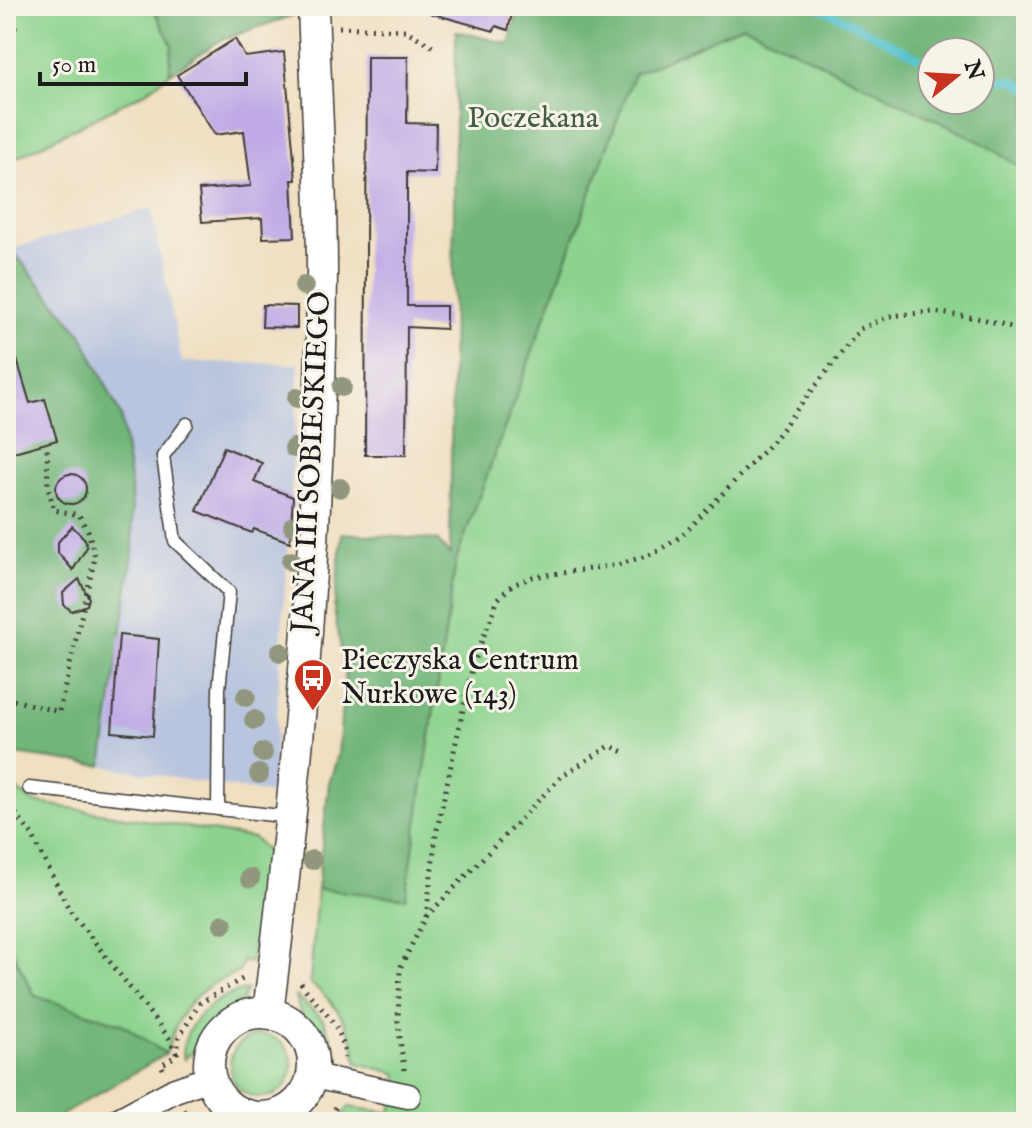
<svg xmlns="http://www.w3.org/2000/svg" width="1032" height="1128" viewBox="0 0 1032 1128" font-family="'IM FELL English',serif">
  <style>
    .industrial { fill: #b9c5de }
    .green { fill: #8cd38e; stroke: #547855; stroke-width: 2 }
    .forest { fill: #71b579; stroke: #46684a; stroke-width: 2; fill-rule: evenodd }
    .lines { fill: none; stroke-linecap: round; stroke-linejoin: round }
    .stream { stroke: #56c3cf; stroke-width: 8 }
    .building { fill: #c0abe6 }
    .service-casing { stroke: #3c3935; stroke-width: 15 }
    .minor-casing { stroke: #3c3935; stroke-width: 27 }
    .tertiary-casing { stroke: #3c3935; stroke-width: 33 }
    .path { stroke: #3c3935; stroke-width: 5; stroke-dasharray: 2 6; stroke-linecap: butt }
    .service { stroke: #fff; stroke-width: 12 }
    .minor { stroke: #fff; stroke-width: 24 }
    .tertiary { stroke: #fff; stroke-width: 30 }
    .tree { fill: #91977c }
    .labels { text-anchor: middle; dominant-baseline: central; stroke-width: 6; stroke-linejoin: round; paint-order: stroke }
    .park-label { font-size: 30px; fill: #435c44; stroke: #f7f3e8 }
    .street-label { font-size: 30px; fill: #1c1c1c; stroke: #f7f3e8 }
    .poi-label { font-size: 30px; fill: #1c1c1c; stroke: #f7f3e8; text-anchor: start }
  </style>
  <rect width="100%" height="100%" fill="#f7f3e8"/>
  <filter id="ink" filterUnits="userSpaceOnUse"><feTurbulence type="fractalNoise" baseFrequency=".0125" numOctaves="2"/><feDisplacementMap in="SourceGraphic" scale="16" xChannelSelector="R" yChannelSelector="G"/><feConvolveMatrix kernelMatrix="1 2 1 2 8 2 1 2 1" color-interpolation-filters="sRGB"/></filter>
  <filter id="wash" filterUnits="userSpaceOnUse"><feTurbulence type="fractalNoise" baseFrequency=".006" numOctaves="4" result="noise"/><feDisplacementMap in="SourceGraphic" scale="32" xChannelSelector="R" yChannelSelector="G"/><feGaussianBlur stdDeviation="1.8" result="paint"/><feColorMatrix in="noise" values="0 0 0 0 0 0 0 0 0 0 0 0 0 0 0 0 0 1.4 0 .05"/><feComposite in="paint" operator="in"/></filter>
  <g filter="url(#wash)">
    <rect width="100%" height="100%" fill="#f0dfc1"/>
    <polygon class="industrial" points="151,208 182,362 299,364 272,794 102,766 133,552 36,283 9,250"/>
    <g class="green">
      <polygon points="6,6 152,6 172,45 169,74 146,92 6,163"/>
      <path d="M743 25 981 142 1026 171V1122H337L349 1107 391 1113 398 1074 357 1063C353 1029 337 1003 310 983L317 889 406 897 456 560 634 74Z"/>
      <path d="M6 781 33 802 254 838 267 851 261 917 250 963 243 961 239 972C195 987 178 1011 166 1054L122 1024 35 996 10 946 6 947Z"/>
      <path d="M247 990 242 1000 217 1022 184 1060C177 1026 217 993 247 990Z"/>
      <path d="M296 996 323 1019 339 1058C317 1043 300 1023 296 996Z"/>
      <circle cx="261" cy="1066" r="31"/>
    </g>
    <g class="forest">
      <polygon points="152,6 293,6 294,15 221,40 169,74 172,45"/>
      <path d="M519 6H1026V171L981 142 743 25 634 74 456 560 406 898 317 889 329 783 338 755 345 673 334 610 342 533 437 540 450 555 456 31 509 44ZM980 52V100H932V52Z"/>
      <polygon points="6,243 82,335 121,416 131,488 133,552 102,766 6,753"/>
      <polygon points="9,946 35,996 122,1024 166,1054 50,1122 6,1122 6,947"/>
    </g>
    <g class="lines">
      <g class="stream">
        <polyline points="817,6 932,64"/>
        <polyline points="980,79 1013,80 1026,88"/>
      </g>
    </g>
    <g id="blocks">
      <g class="building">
        <polygon points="431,6 514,6 508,30 496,26 494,31 430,13"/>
        <polygon points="235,39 245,57 284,52 296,180 292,180 295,237 263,238 262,218 202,222 199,190 251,186 244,131 215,135 177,75"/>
        <polygon points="367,57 408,57 407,123 436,124 435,173 407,172 407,306 446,306 446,329 407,327 406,455 365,455"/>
        <polygon points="263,305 297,306 297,328 262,327"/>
        <polygon points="12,343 30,403 45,399 57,440 14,452 6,425 6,344"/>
        <polygon points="224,447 262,463 254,482 293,497 290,542 254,529 252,533 197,511"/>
        <circle cx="71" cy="489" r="15"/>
        <polygon points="72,526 85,539 87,547 73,570 58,553 58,542"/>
        <polygon points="79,579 89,598 87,605 72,611 64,605 63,593"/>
        <polygon points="119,635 159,639 153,736 112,732"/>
      </g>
    </g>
  </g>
  <g filter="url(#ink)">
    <use href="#blocks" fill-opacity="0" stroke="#3c3935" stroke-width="2"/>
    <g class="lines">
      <defs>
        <g id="service">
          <polyline points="187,424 163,456 175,541 229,592 219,689 218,809"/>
          <polyline points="29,788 290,817"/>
        </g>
        <g id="minor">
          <polyline points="313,1076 408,1096"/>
          <polyline points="115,1122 175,1090 210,1078"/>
        </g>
        <g id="tertiary">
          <path d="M268 1013C299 768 321 519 322 272 322 183 316 95 313 6"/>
          <circle cx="261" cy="1065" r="52"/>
        </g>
      </defs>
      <use href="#service" class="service-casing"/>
      <use href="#minor" class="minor-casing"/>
      <use href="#tertiary" class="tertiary-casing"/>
      <g class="path">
        <polyline points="339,27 405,30 435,48"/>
        <polyline points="6,60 15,28 9,6"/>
        <polyline points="6,698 59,712 95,557 88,531 79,515 54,510 48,487 47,446"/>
        <polyline points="6,801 32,835 69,909 169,1038 177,1055"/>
        <polyline points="426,917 436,834 473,664 498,599 512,585 533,577 617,565 655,553 683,535 770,444 860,329 890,316 933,312 983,319 1026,331"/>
        <path d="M301 983C318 1009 343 1022 345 1058"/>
        <polyline points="163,1069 161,1065 177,1055 179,1037 200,1003 244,978"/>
        <polyline points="404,1070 398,1022 400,968 426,917 562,776 610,746 624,752"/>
        <polyline points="184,1110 194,1122"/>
        <polyline points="325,1122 337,1106"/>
      </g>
      <use href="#service" class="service"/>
      <use href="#minor" class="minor"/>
      <use href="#tertiary" class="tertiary"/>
    </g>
    <g class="tree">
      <circle cx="304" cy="286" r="10"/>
      <circle cx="342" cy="387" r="10"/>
      <circle cx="297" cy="398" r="10"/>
      <circle cx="294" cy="448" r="10"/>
      <circle cx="340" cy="488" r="10"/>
      <circle cx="293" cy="526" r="10"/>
      <circle cx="291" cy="561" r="10"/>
      <circle cx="280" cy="652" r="10"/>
      <circle cx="246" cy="697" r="10"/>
      <circle cx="254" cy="720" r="10"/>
      <circle cx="263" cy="753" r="10"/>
      <circle cx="259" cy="774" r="10"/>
      <circle cx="312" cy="860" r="10"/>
      <circle cx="250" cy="878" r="10"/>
      <circle cx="223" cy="924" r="10"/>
    </g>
  </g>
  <defs>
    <symbol id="bus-pin" viewBox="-11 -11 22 30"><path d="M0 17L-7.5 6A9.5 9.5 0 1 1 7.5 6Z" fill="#c8321e" stroke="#f7f3e8"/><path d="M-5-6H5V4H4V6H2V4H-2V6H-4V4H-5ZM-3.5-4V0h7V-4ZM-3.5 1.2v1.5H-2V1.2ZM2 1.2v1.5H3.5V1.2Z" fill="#fff"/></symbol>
  </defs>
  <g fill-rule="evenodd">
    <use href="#bus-pin" x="291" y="656" width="44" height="60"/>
  </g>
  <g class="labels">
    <g class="park-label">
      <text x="533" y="119">Poczekana</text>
    </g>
    <g class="street-label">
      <text transform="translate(312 462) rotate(-87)">JANA III SOBIESKIEGO</text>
    </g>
    <g class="poi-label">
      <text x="341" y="661">Pieczyska Centrum<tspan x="341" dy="34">Nurkowe (143)</tspan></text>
    </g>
  </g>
  <rect width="1032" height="1128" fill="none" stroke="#f7f3e8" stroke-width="32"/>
  <g transform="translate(956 76) rotate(72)"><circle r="38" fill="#f7f3e8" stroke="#9f9d96" stroke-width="2"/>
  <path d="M0-6L14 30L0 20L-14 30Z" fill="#c8321e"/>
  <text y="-12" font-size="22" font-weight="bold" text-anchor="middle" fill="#1c1c1c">N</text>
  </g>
  <path d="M40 72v12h206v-12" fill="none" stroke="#1c1c1c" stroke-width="4"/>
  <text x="52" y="72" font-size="24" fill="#1c1c1c" stroke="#f7f3e8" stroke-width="6" paint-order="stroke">50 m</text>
</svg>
